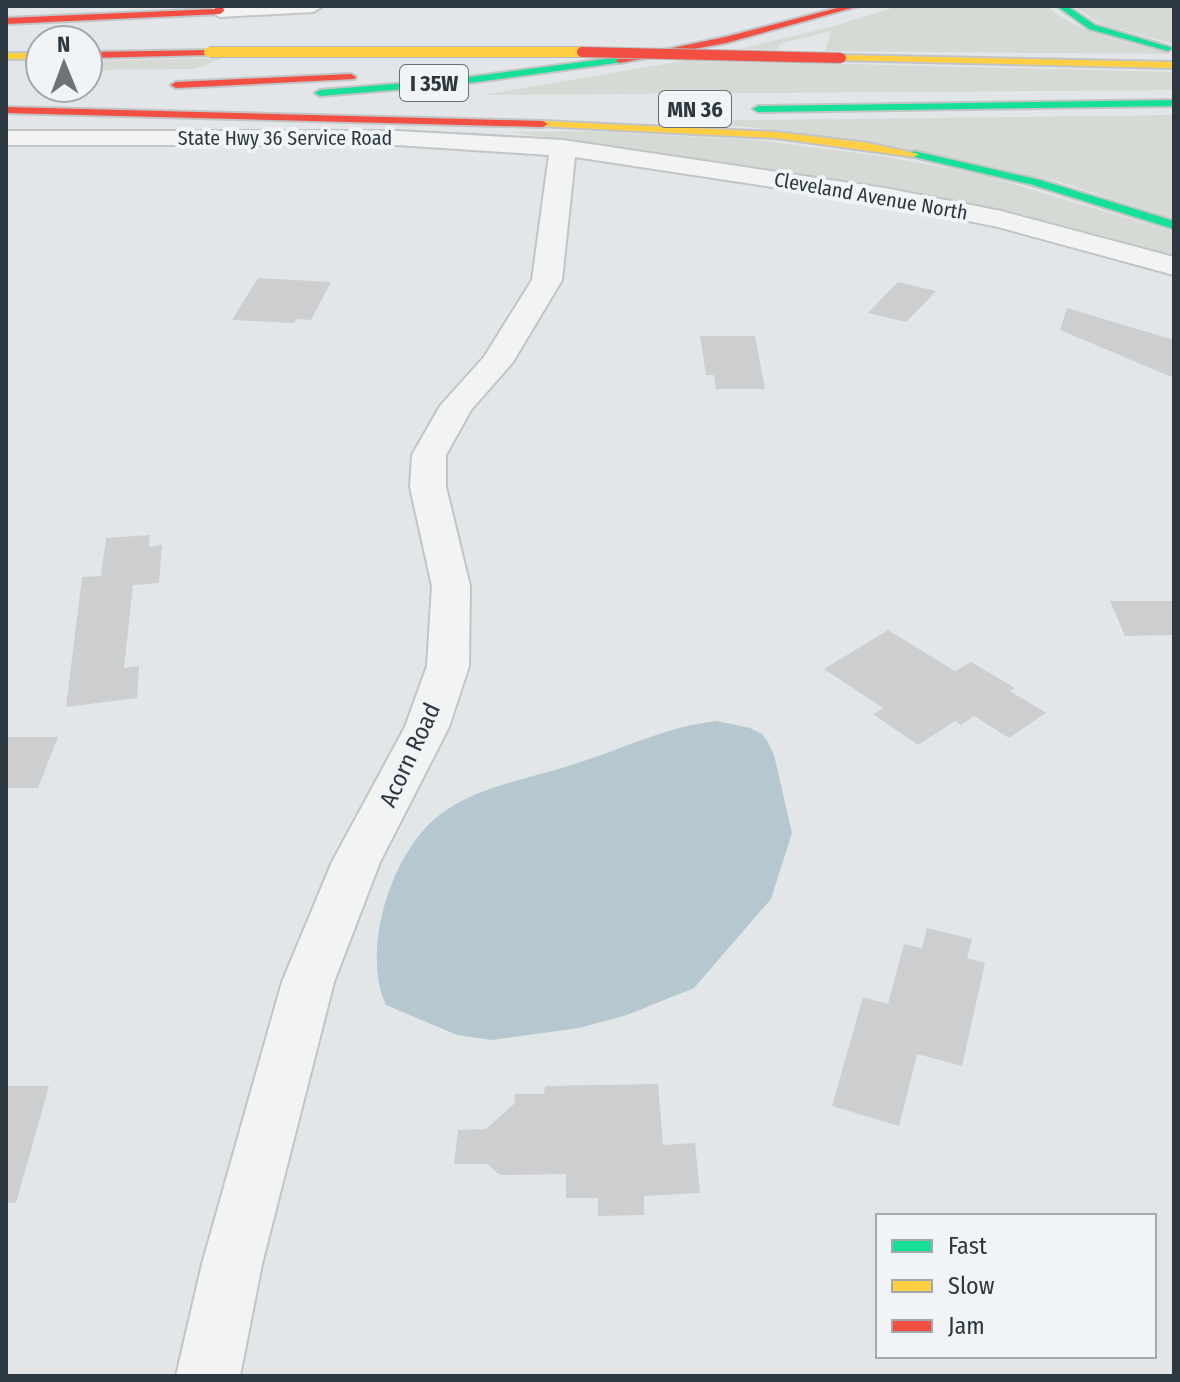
<svg xmlns="http://www.w3.org/2000/svg" width="1180" height="1382" viewBox="0 0 1180 1382" font-family="'Fira Sans Condensed',sans-serif">
  <style>
    .green { fill: #d5dad4 }
    .water { fill: #b5c7cf }
    .building { fill: #ccced0 }
    .lines { fill: none; stroke-linecap: round; stroke-linejoin: round }
    .street-casing { stroke: #c2c4c6; stroke-width: 4 }
    .fast-casing { stroke: #c2c4c6; stroke-width: 4 }
    .slow-casing { stroke: #c2c4c6; stroke-width: 4 }
    .jam-casing { stroke: #c2c4c6; stroke-width: 4 }
    .street { fill: #f2f4f4; fill-rule: evenodd }
    .fast { fill: #16e098; fill-rule: evenodd }
    .slow { fill: #ffcf43; fill-rule: evenodd }
    .jam { fill: #f24e42; fill-rule: evenodd }
    .slow-bridge-casing { stroke: #b6b9bc; stroke-width: 12; stroke-linecap: butt }
    .jam-bridge-casing { stroke: #b6b9bc; stroke-width: 12; stroke-linecap: butt }
    .slow-bridge { stroke: #ffcf43; stroke-width: 10 }
    .jam-bridge { stroke: #f24e42; stroke-width: 10 }
    .labels { text-anchor: middle; dominant-baseline: central; stroke-width: 8; stroke-linejoin: round; paint-order: stroke }
    .far-street-label { font-size: 20px; fill: #2c373f; stroke: #f1f4f6 }
    .shield { fill: #f1f4f6; stroke: #677076; stroke-width: 2 }
    .shield-label { font-size: 22px; font-weight: bold; fill: #2c373f }
    .street-label { font-size: 24px; fill: #2c373f; stroke: #f1f4f6 }
  </style>
  <rect width="100%" height="100%" fill="#e3e6e8"/>
  <g class="green">
    <path d="M899 6H1046C1085 37 1128 42 1173 54L825 51 831 31 780 44 777 50 739 49 831 27Z"/>
    <polygon points="1073,6 1174,6 1174,44 1103,25"/>
    <polygon points="222,58 195,69 88,70 88,61"/>
    <polygon points="687,60 1174,72 1174,90 483,95"/>
    <polygon points="1174,115 1174,219 1057,181 751,127 687,124 686,121"/>
    <polygon points="588,131 756,140 888,157 979,174 1174,232 1174,257 1101,235 953,202 642,150 510,132"/>
  </g>
  <path class="water" d="M717 721 750 728 762 734 768 742 774 755 792 833 771 899 694 988 627 1015 579 1028 492 1040 457 1035 386 1005C360 950 392 849 442 813 480 785 534 778 578 763 625 748 668 726 717 721Z"/>
  <g class="building">
    <polygon points="258,278 331,282 311,320 297,319 294,323 232,320"/>
    <polygon points="898,282 936,291 906,322 868,313"/>
    <polygon points="1067,308 1174,340 1174,378 1060,330"/>
    <polygon points="700,336 755,336 765,389 716,389 714,375 706,375"/>
    <polygon points="150,535 149,547 162,545 159,583 133,585 124,668 139,666 137,698 66,707 82,577 101,576 106,538"/>
    <polygon points="1110,601 1174,601 1174,635 1125,636"/>
    <polygon points="888,630 955,671 971,662 1015,688 1010,691 1046,713 1009,738 974,716 961,725 955,721 918,745 873,714 883,708 824,669"/>
    <polygon points="6,737 58,737 38,788 6,788"/>
    <polygon points="927,928 972,939 967,958 985,963 962,1066 917,1054 899,1126 832,1106 863,997 888,1004 904,944 922,948"/>
    <polygon points="658,1084 663,1145 695,1143 700,1193 644,1196 644,1215 598,1216 598,1198 566,1198 566,1174 500,1175 487,1164 454,1164 458,1130 486,1129 514,1104 515,1094 544,1094 545,1086"/>
    <polygon points="6,1086 49,1086 16,1203 6,1202"/>
  </g>
  <g class="lines">
    <defs>
      <g id="street">
        <polygon points="323,6 313,12 220,17 210,11 215,6"/>
        <polygon points="6,131 397,131 563,140 890,189 1001,211 1174,257 1174,275 998,227 890,205 575,157 562,280 513,362 471,410 446,455 446,487 470,586 469,666 449,727 380,862 334,982 262,1264 240,1376 176,1376 202,1264 282,982 332,862 405,727 427,666 432,586 410,487 412,455 440,406 484,357 532,280 549,155 397,145 6,145"/>
      </g>
      <g id="fast">
        <polygon points="1057,6 1067,6 1095,25 1173,48 1168,51 1089,29"/>
        <polygon points="620,57 623,58 623,62 454,85 320,96 315,93 320,90 454,79"/>
        <polygon points="1174,100 1174,106 758,112 753,109 758,106"/>
        <polygon points="914,151 1040,180 1174,221 1174,229 1033,185 910,156 909,154"/>
      </g>
      <g id="slow">
        <rect x="6" y="53" width="34" height="6"/>
        <polygon points="841,55 1174,62 1174,68 838,60 838,56"/>
        <polygon points="543,121 776,132 868,143 919,154 914,157 776,138 539,126 539,122"/>
      </g>
      <g id="jam">
        <polygon points="215,6 223,6 224,11 220,14 6,24 6,18 215,9"/>
        <polygon points="845,6 859,6 726,43 620,63 615,60 725,37"/>
        <polygon points="212,50 214,52 209,55 88,58 88,52"/>
        <polygon points="351,74 356,77 354,79 176,88 171,85 176,82"/>
        <polygon points="6,107 543,121 548,124 543,127 6,113"/>
      </g>
    </defs>
    <use href="#street" class="street-casing"/>
    <use href="#fast" class="fast-casing"/>
    <use href="#slow" class="slow-casing"/>
    <use href="#jam" class="jam-casing"/>
    <use href="#street" class="street"/>
    <use href="#fast" class="fast"/>
    <use href="#slow" class="slow"/>
    <use href="#jam" class="jam"/>
    <defs>
      <polyline id="slow-bridge" points="209,52 582,52"/>
      <polyline id="jam-bridge" points="582,52 841,58"/>
    </defs>
    <use href="#slow-bridge" class="slow-bridge-casing"/>
    <use href="#jam-bridge" class="jam-bridge-casing"/>
    <use href="#slow-bridge" class="slow-bridge"/>
    <use href="#jam-bridge" class="jam-bridge"/>
  </g>
  <g class="labels">
    <g class="far-street-label">
      <text x="285" y="138">State Hwy 36 Service Road</text>
      <text transform="translate(871 196) rotate(10)">Cleveland Avenue North</text>
    </g>
    <g class="shield">
      <rect x="400" y="65" width="68" height="36" rx="6"/>
      <rect x="659" y="91" width="72" height="36" rx="6"/>
    </g>
    <g class="shield-label">
      <text x="434" y="83">I 35W</text>
      <text x="695" y="109">MN 36</text>
    </g>
    <g class="street-label">
      <text transform="translate(410 755) rotate(-65)">Acorn Road</text>
    </g>
  </g>
  <rect width="1180" height="1382" fill="none" stroke="#2c373f" stroke-width="16"/>
  <rect x="876" y="1214" width="280" height="144" fill="#f1f4f6" stroke="#a2a8ad" stroke-width="2"/>
  <rect x="892" y="1240" width="40" height="12" fill="#16e098" stroke="#a2a8ad" stroke-width="2"/>
  <text x="948" y="1254" font-size="24" fill="#2c373f">Fast</text>
  <rect x="892" y="1280" width="40" height="12" fill="#ffcf43" stroke="#a2a8ad" stroke-width="2"/>
  <text x="948" y="1294" font-size="24" fill="#2c373f">Slow</text>
  <rect x="892" y="1320" width="40" height="12" fill="#f24e42" stroke="#a2a8ad" stroke-width="2"/>
  <text x="948" y="1334" font-size="24" fill="#2c373f">Jam</text>
  <g transform="translate(64 64) rotate(359)"><circle r="38" fill="#f1f4f6" stroke="#a2a8ad" stroke-width="2"/>
  <path d="M0-6L14 30L0 20L-14 30Z" fill="#6c747a"/>
  <text y="-12" font-size="22" font-weight="bold" text-anchor="middle" fill="#2c373f">N</text>
  </g>
</svg>
